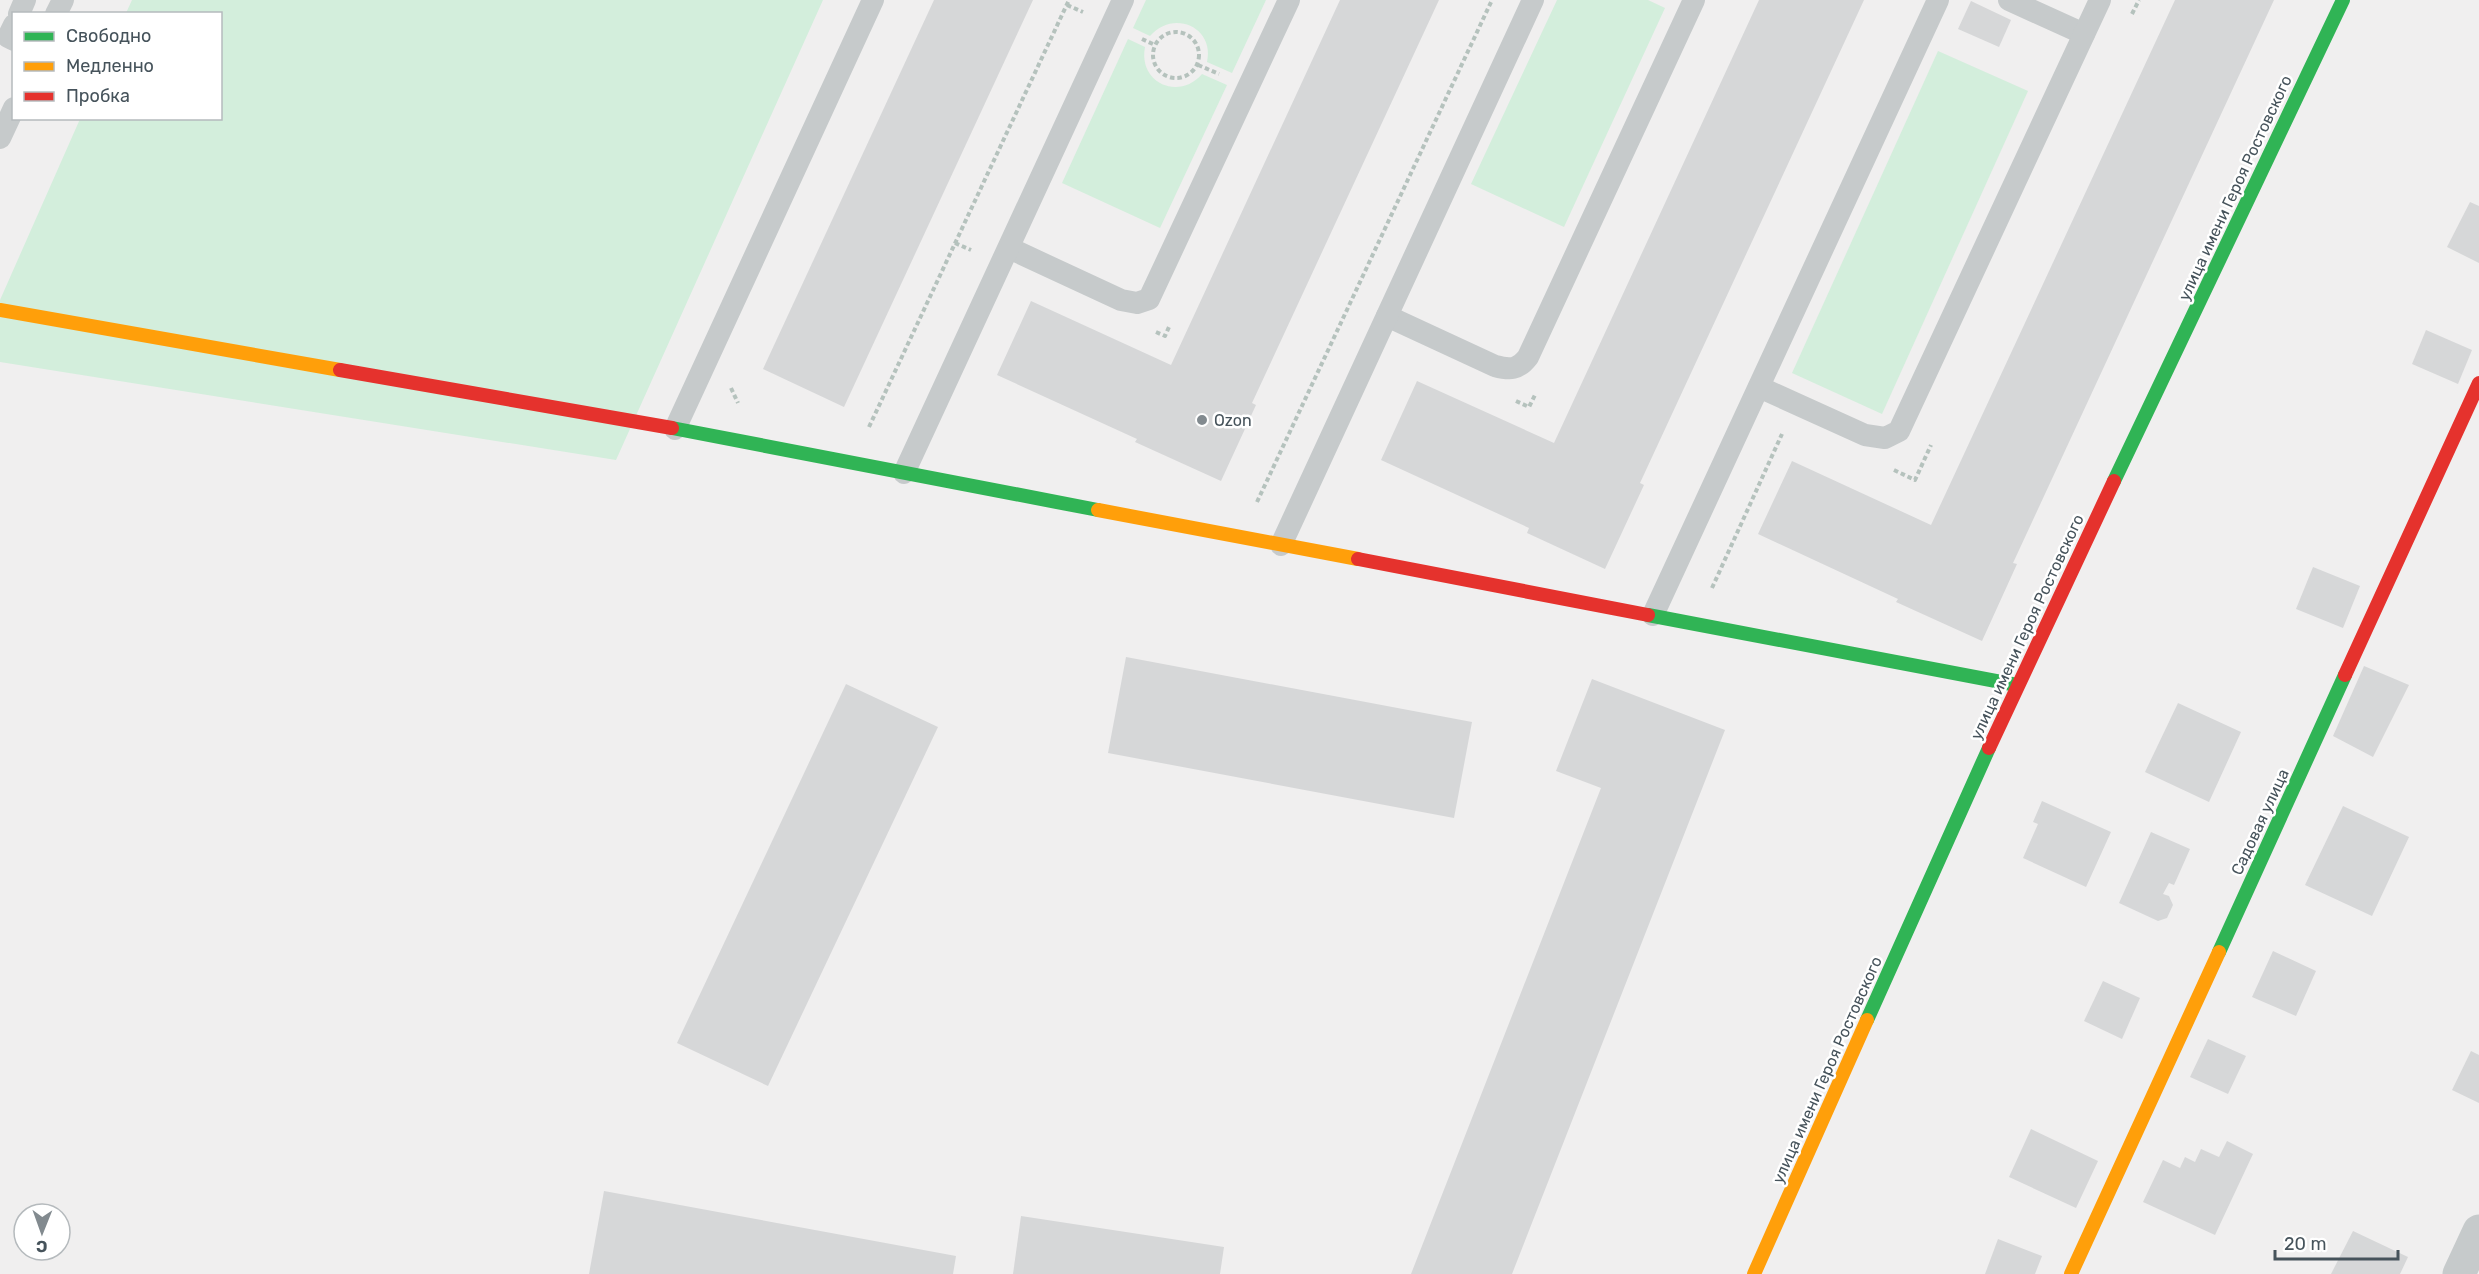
<svg xmlns="http://www.w3.org/2000/svg" width="2479" height="1274" viewBox="0 0 2479 1274" font-family="Rubik,sans-serif">
  <style>
    .green { fill: #d3eedc }
    .building { fill: #d6d7d8 }
    .lines { fill: none; stroke-linecap: round; stroke-linejoin: round }
    .path { stroke: #b5c2bd; stroke-width: 4; stroke-dasharray: 4.5 3; stroke-linecap: butt }
    .lane { stroke: #c6cacb; stroke-width: 22 }
    .street { stroke: #c6cacb; stroke-width: 33 }
    .fast { stroke: #30b455; stroke-width: 14 }
    .slow { stroke: #ff9f0a; stroke-width: 14 }
    .jam { stroke: #e5322d; stroke-width: 14 }
    .poi-dot { fill: #828a8f; stroke: #fff; stroke-width: 2 }
    .labels { text-anchor: middle; dominant-baseline: central; stroke-width: 5; stroke-linejoin: round; paint-order: stroke }
    .street-label { font-size: 16px; fill: #46535b; stroke: #fff }
    .poi-label { font-size: 16px; fill: #46535b; stroke: #fff; text-anchor: start }
  </style>
  <rect width="100%" height="100%" fill="#f0efef"/>
  <g class="green">
    <polygon points="132,0 823,0 616,460 0,362 0,300 80,119 220,118 220,14 126,13"/>
    <path d="M1146 0H1266L1232 73 1207 62C1215 27 1173 9 1150 36L1133 28Z"/>
    <polygon points="1557,0 1648,0 1665,8 1564,227 1471,184"/>
    <path d="M1128 39 1145 47C1138 83 1179 101 1202 74L1227 85 1160 228 1062 183Z"/>
    <polygon points="1938,51 2028,91 1882,414 1792,373"/>
  </g>
  <g class="building">
    <polygon points="934,0 1033,0 844,407 763,369"/>
    <polygon points="1340,0 1439,0 1252,403 1256,405 1221,481 1135,442 1137,439 997,375 1031,301 1171,365"/>
    <polygon points="1759,0 1864,0 1640,483 1644,485 1605,569 1527,533 1529,528 1381,460 1417,381 1554,443"/>
    <polygon points="2175,0 2274,0 2013,563 2017,564 1982,641 1896,602 1898,599 1758,534 1792,461 1931,525"/>
    <polygon points="1971,1 2011,20 1999,47 1958,29"/>
    <polygon points="2470,202 2479,206 2479,263 2447,247"/>
    <polygon points="2426,330 2472,350 2458,384 2412,364"/>
    <polygon points="2313,567 2360,586 2343,628 2296,609"/>
    <polygon points="1126,657 1472,722 1454,818 1108,753"/>
    <polygon points="2364,666 2409,685 2373,757 2333,736"/>
    <polygon points="1592,679 1725,730 1512,1274 1411,1274 1601,788 1556,771"/>
    <polygon points="846,684 938,727 768,1086 677,1043"/>
    <polygon points="2178,703 2241,732 2209,802 2145,772"/>
    <polygon points="2042,801 2111,832 2086,887 2023,858 2038,824 2033,822"/>
    <polygon points="2343,806 2409,837 2372,916 2305,885"/>
    <polygon points="2151,832 2190,849 2174,885 2169,883 2163,894 2169,896 2173,905 2167,918 2158,921 2119,903"/>
    <polygon points="2273,951 2316,971 2296,1016 2252,997"/>
    <polygon points="2103,981 2140,998 2122,1039 2084,1021"/>
    <polygon points="2208,1039 2246,1056 2228,1094 2190,1077"/>
    <polygon points="2471,1051 2479,1055 2479,1103 2452,1090"/>
    <polygon points="2031,1129 2098,1161 2076,1208 2009,1177"/>
    <polygon points="2227,1141 2253,1154 2215,1235 2143,1202 2163,1160 2180,1168 2185,1157 2195,1162 2201,1149 2219,1157"/>
    <polygon points="604,1191 956,1256 953,1274 589,1274"/>
    <polygon points="1021,1216 1224,1247 1220,1274 1013,1274"/>
    <polygon points="2353,1231 2408,1257 2400,1274 2331,1274"/>
    <polygon points="1998,1239 2042,1256 2035,1274 1985,1274"/>
  </g>
  <g class="lines">
    <g class="path">
      <polyline points="1067,5 1083,12"/>
      <polyline points="2132,14 2139,0"/>
      <circle cx="1176" cy="55" r="23"/>
      <polyline points="1142,39 1155,45"/>
      <polyline points="1198,65 1219,74"/>
      <polyline points="955,243 971,250"/>
      <polyline points="1156,332 1165,336 1169,327"/>
      <polyline points="731,388 738,403"/>
      <polyline points="1516,401 1529,407 1535,395"/>
      <polyline points="869,427 1069,0"/>
      <polyline points="1894,470 1915,480 1931,445"/>
      <polyline points="1257,502 1492,0"/>
      <polyline points="1712,588 1782,434"/>
    </g>
    <g class="lane">
      <polyline points="2009,0 2084,34"/>
      <polyline points="19,14 25,0"/>
      <polyline points="56,14 63,0"/>
      <polyline points="14,25 8,37 14,40"/>
      <polyline points="0,138 14,108"/>
      <polyline points="1009,248 1121,300 1137,303 1149,299 1289,0"/>
      <path d="M1387 316 1495 366C1510 370 1518 370 1528 357L1694 0"/>
      <polyline points="1759,387 1865,435 1885,438 1899,431 2100,0"/>
      <polyline points="675,429 873,0"/>
      <polyline points="904,473 1123,0"/>
      <polyline points="1281,545 1533,0"/>
      <polyline points="1653,615 1938,0"/>
    </g>
    <polyline class="street" points="2459,1274 2479,1231"/>
    <g class="fast">
      <polyline points="672,428 1098,510"/>
      <polyline points="2114,481 2343,0"/>
      <polyline points="1648,615 2017,685"/>
      <polyline points="2219,952 2345,675"/>
      <polyline points="1867,1020 1989,748"/>
    </g>
    <g class="slow">
      <polyline points="0,310 340,370"/>
      <polyline points="1098,510 1358,559"/>
      <polyline points="1754,1274 1867,1020"/>
      <polyline points="2071,1274 2219,952"/>
    </g>
    <g class="jam">
      <polyline points="340,370 672,428"/>
      <polyline points="1358,559 1648,615"/>
      <polyline points="2345,675 2479,383"/>
      <polyline points="1989,748 2114,481"/>
    </g>
  </g>
  <circle class="poi-dot" cx="1202" cy="420" r="6"/>
  <g class="labels">
    <g class="street-label">
      <text transform="translate(2235 188) rotate(-65)">улица имени Героя Ростовского</text>
      <text transform="translate(2027 627) rotate(-65)">улица имени Героя Ростовского</text>
      <text transform="translate(2260 822) rotate(-65)">Садовая улица</text>
      <text transform="translate(1827 1070) rotate(-66)">улица имени Героя Ростовского</text>
    </g>
    <g class="poi-label">
      <text x="1214" y="420">Ozon</text>
    </g>
  </g>
  <rect x="12" y="12" width="210" height="108" fill="#ffffff" stroke="#b5babd" stroke-width="1.5"/>
  <rect x="24" y="32" width="30" height="9" fill="#30b455" stroke="#b5babd" stroke-width="1.5"/>
  <text x="66" y="42" font-size="18" fill="#46535b">Свободно</text>
  <rect x="24" y="62" width="30" height="9" fill="#ff9f0a" stroke="#b5babd" stroke-width="1.5"/>
  <text x="66" y="72" font-size="18" fill="#46535b">Медленно</text>
  <rect x="24" y="92" width="30" height="9" fill="#e5322d" stroke="#b5babd" stroke-width="1.5"/>
  <text x="66" y="102" font-size="18" fill="#46535b">Пробка</text>
  <g transform="translate(42 1232) rotate(181)"><circle r="28" fill="#ffffff" stroke="#b5babd" stroke-width="1.5"/>
  <path d="M0-4.5L10 22L0 15L-10 22Z" fill="#828a8f"/>
  <text y="-9" font-size="16" font-weight="bold" text-anchor="middle" fill="#46535b">С</text>
  </g>
  <path d="M2275 1250v9h123v-9" fill="none" stroke="#46535b" stroke-width="3"/>
  <text x="2284" y="1250" font-size="18" fill="#46535b" stroke="#ffffff" stroke-width="4.5" paint-order="stroke">20 m</text>
</svg>
